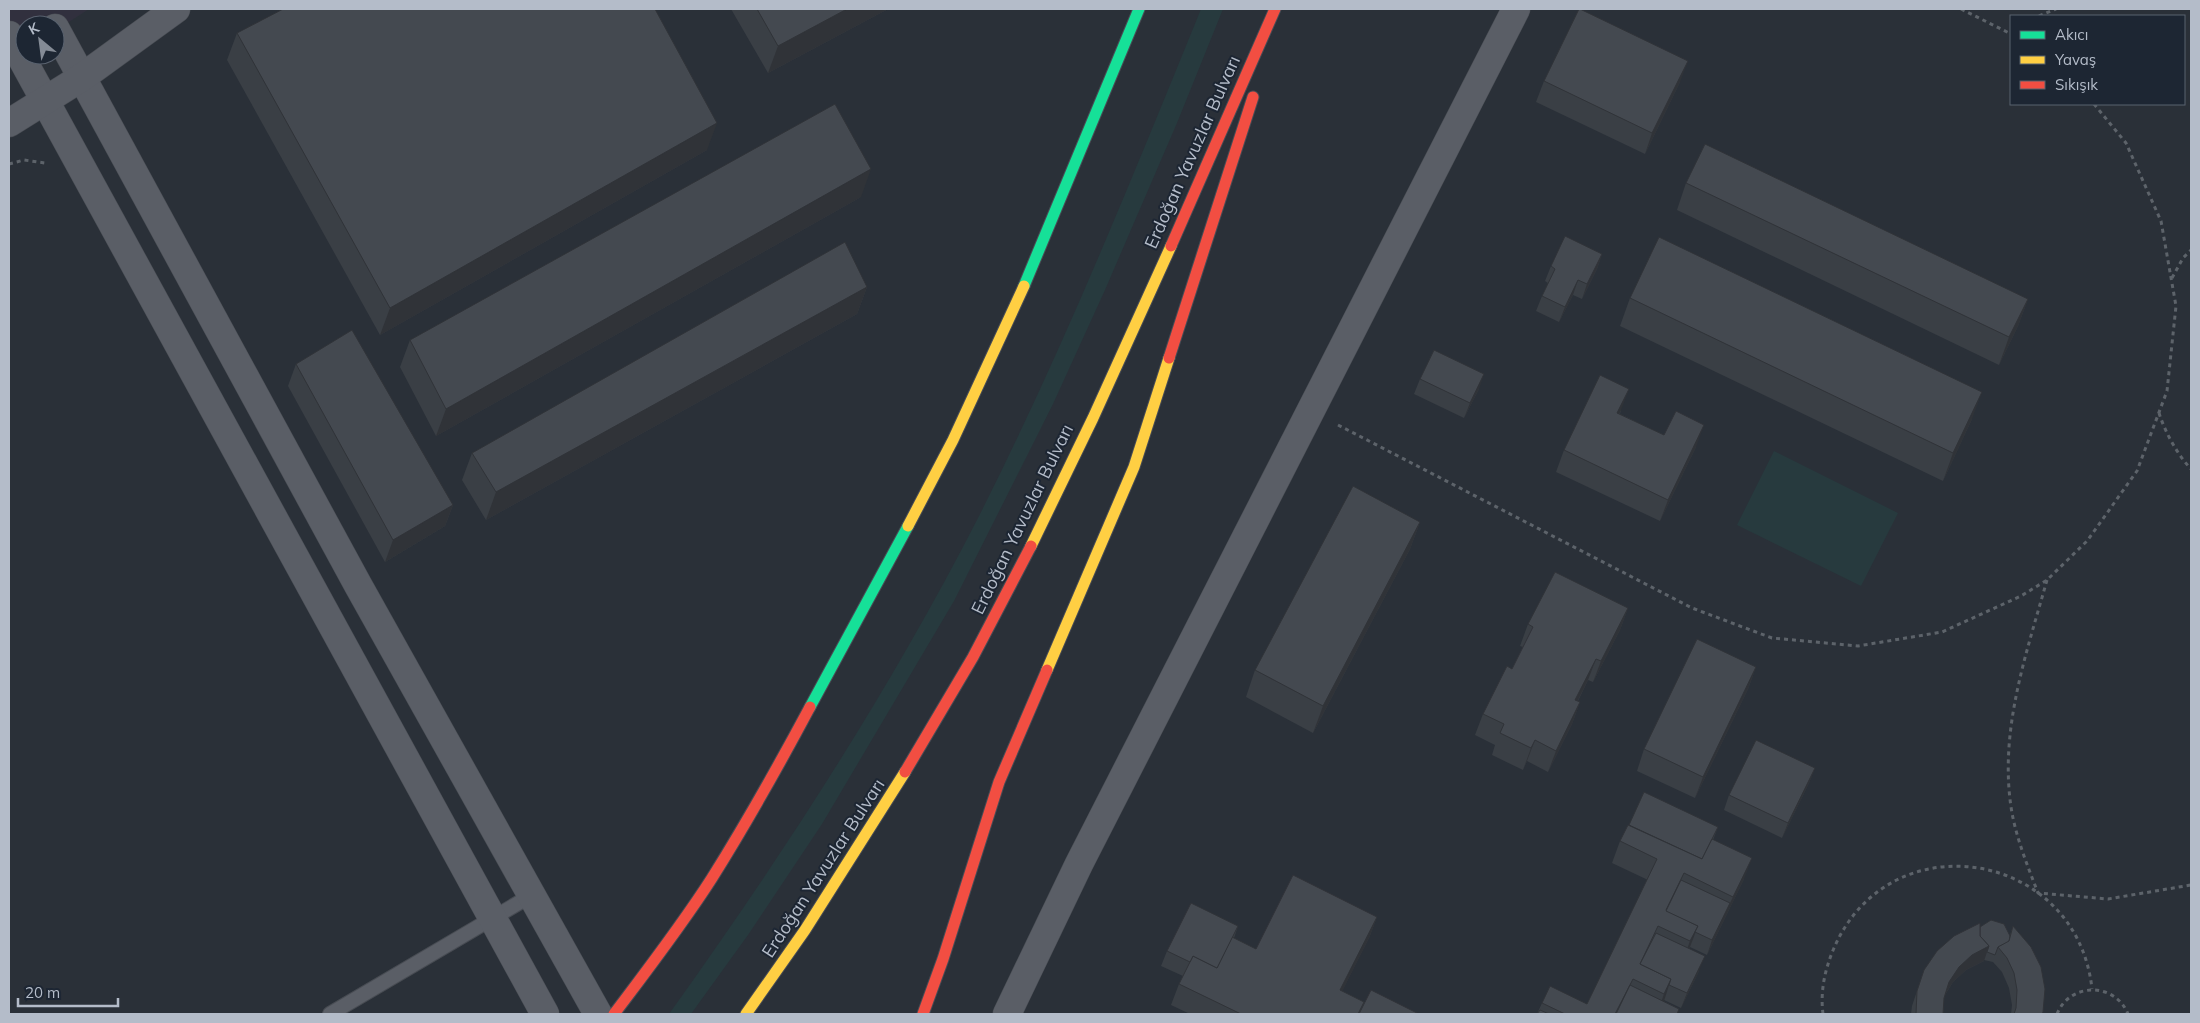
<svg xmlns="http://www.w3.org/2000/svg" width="2200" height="1023" viewBox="0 0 2200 1023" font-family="Mulish,sans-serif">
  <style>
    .medical { fill: #31303e }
    .green { fill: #273a3e }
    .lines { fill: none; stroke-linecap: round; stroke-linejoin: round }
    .lane-casing { stroke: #484c53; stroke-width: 16 }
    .street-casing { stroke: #484c53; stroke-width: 29 }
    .fast-casing { stroke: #484c55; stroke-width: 13 }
    .slow-casing { stroke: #484c55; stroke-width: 13 }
    .jam-casing { stroke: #484c55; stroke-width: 13 }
    .path { stroke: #5d636a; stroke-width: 3; stroke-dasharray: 4 4; stroke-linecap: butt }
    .lane { stroke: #5a5e66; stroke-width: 14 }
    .street { stroke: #5a5e66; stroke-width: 28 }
    .fast { stroke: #16e098; stroke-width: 11 }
    .slow { stroke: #ffcf43; stroke-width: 11 }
    .jam { stroke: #f24e42; stroke-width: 11 }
    .wall { fill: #3a3f45 }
    .shaded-wall { fill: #303338 }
    .building { fill: #444950; stroke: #303338 }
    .labels { text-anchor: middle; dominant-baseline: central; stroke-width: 4; stroke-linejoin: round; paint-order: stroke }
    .street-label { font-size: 18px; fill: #b4bcc9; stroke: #1d2633 }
  </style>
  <rect width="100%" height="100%" fill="#2a3038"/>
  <polygon class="medical" points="9,9 89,9 55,31 55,25 25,25 25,50 9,60"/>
  <g class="green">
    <path d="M1201 9H1223L1177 123 1105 290 1053 404 954 601 822 824 748 935 691 1014H669C782 856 889 692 978 518 1062 352 1131 181 1201 9Z"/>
    <polygon points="1774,451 1898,513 1861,586 1737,525"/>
  </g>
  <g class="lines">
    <defs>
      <polyline id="lane" points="330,1014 532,895"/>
      <g id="street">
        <polyline points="55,28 358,585 598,1014"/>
        <polyline points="9,35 545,1014"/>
        <polyline points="9,123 81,78 176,9"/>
        <polyline points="1007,1014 1079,864 1516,9"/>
      </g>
      <g id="fast">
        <polyline points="1024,286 1139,9"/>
        <polyline points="810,707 908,526"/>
      </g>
      <g id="slow">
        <polyline points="908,526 953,440 1024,286"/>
        <polyline points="1031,546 1093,418 1171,246"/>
        <polyline points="1047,670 1134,467 1169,358"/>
        <polyline points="746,1014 805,930 905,772"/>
      </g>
      <g id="jam">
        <polyline points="1171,246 1275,9"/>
        <polyline points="1169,358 1253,97"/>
        <polyline points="905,772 973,657 1031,546"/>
        <path d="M614 1014C648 969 682 925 712 878 747 822 779 765 810 707"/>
        <polyline points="923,1014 943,959 999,782 1047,670"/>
      </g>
    </defs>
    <use href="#lane" class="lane-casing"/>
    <use href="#street" class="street-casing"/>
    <use href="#fast" class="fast-casing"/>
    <use href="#slow" class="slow-casing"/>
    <use href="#jam" class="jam-casing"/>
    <g class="path">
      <polyline points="1961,9 2011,34"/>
      <polyline points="2039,16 2056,9"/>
      <polyline points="9,164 24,160 45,163"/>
      <polyline points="2172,278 2183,258 2191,250"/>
      <path d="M2159 413C2165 432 2177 454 2191 469"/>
      <polyline points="1338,425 1692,608 1772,638 1858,646 1942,632 2021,596 2047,580 2087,541 2137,471 2167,391 2176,306 2161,221 2126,143 2094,104"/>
      <path d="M2047 580C2026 655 1998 733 2012 813 2017 840 2028 867 2038 893L2108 899 2191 885"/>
      <path d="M1823 1014C1820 991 1825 969 1834 948 1890 819 2077 850 2092 989"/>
      <path d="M2057 1014C2070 982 2115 982 2128 1014"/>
    </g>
    <use href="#lane" class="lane"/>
    <use href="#street" class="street"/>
    <use href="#fast" class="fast"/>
    <use href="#slow" class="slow"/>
    <use href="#jam" class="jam"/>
  </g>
  <g class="wall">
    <polygon points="731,9 888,9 768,73"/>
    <polygon points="237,33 707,150 380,335 227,60"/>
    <polygon points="1544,81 1680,82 1645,154 1536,102"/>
    <polygon points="1686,183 2028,299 2018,326 1999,365 1677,210"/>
    <polygon points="861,197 436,436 400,367 410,340"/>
    <polygon points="1602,254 1597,269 1582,299 1573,295 1559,322 1536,311 1542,296 1548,283 1545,281 1551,266"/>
    <polygon points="867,287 857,314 486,520 462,480 472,453"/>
    <polygon points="1630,298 1972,419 1943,481 1620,326"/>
    <polygon points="296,364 453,505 445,526 385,562 288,386"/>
    <polygon points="1420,379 1479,389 1464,418 1414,394"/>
    <polygon points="1621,410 1620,414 1664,435 1696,447 1660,521 1556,472 1564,450"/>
    <polygon points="1420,522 1410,549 1313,733 1246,697 1255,670"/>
    <polygon points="1628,608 1620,630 1593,682 1588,680 1578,701 1580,702 1572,724 1548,772 1527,761 1523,770 1492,755 1495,745 1475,735 1483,714 1512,669 1523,647 1520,646 1528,624"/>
    <polygon points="1756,667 1748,689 1695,798 1637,771 1644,749"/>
    <polygon points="1815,768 1809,783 1782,838 1724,810 1729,795"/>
    <polygon points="1718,827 1713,840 1744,879 1707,955 1690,947 1689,949 1699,971 1681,1008 1664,1000 1663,1001 1679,1009 1677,1014 1537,1014 1542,1003 1587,1004 1648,880 1612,863 1620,841"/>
    <polygon points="1377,917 1369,938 1342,991 1364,1002 1418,1014 1190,1014 1171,1005 1179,984 1183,976 1161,966 1167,951 1238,926 1234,938 1256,949"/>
    <polygon points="2013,926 2042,1014 2011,1014 2012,1005 2009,988 2002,972 1993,962 1984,960 1984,961 1966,970 1953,982 1945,995 1944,998 1943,1014 1911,1014 1912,1006 1924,970 1980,927 2010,935"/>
  </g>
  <g class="shaded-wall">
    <polygon points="847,9 888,9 768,73 778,46"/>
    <polygon points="1688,61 1680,82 1645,154 1652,133"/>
    <polygon points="717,123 707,150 380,335 390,308"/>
    <polygon points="871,169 861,197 436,436 446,409"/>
    <polygon points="1602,254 1597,269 1582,299 1587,284"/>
    <polygon points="1578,280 1573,295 1559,322 1565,307"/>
    <polygon points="867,287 857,314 486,520 496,492"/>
    <polygon points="2028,299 2018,326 1999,365 2009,337"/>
    <polygon points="1484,374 1479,389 1464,418 1470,403"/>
    <polygon points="1629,389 1621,410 1610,434 1617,413"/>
    <polygon points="1982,392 1972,419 1943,481 1953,453"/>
    <polygon points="1704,425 1696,447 1660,521 1668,500"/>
    <polygon points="453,505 445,526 385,562 393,540"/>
    <polygon points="1420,522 1410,549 1313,733 1323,706"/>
    <polygon points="1628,608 1620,630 1593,682 1601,661"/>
    <polygon points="1596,659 1588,680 1567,722 1575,700"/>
    <polygon points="1756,667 1748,689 1695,798 1703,777"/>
    <polygon points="1580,702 1572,724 1548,772 1556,751"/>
    <polygon points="1535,740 1527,761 1523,770 1531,748"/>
    <polygon points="1815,768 1809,783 1782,838 1788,823"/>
    <polygon points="1752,858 1744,879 1707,955 1712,940"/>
    <polygon points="1377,917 1369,938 1332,1012 1340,990"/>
    <polygon points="1698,926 1690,947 1682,963 1690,941"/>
    <polygon points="1989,946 1984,961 1966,970 1953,982 1944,996 1949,982 1959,967 1972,955"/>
    <polygon points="1705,956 1699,971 1681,1008 1687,993"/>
    <polygon points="1671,979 1664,1001 1657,1014 1664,994"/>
  </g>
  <g class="building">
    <polygon points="283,9 655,9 717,123 390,308 237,33"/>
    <polygon points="757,9 847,9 778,46"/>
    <polygon points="1579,9 1580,9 1688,61 1652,133 1544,81"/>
    <polygon points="835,104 871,169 446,409 410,340"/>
    <polygon points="1705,144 2028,299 2009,337 1686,183"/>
    <polygon points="1565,236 1602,254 1587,284 1578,280 1565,307 1542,296 1555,269 1551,266"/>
    <polygon points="1659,237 1982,392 1953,453 1630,298"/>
    <polygon points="845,242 867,287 496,492 472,453"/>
    <polygon points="352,330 453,505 393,540 296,364"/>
    <polygon points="1434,350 1484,374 1470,403 1420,379"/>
    <polygon points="1600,375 1629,389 1617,413 1664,435 1676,411 1704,425 1668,500 1564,450"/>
    <polygon points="1353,486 1420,522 1323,706 1255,670"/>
    <polygon points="1555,572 1628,608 1601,661 1596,659 1575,700 1580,702 1556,751 1535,740 1531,748 1500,733 1504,724 1483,714 1507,666 1512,669 1533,627 1528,624"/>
    <polygon points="1697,639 1756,667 1703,777 1644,749"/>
    <polygon points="1756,740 1815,768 1788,823 1729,795"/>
    <polygon points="1644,792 1718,827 1702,859 1629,825"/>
    <polygon points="1628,825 1702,859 1712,839 1752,858 1733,897 1684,873 1666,910 1698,926 1690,941 1658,926 1640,964 1671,979 1664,994 1633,979 1615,1014 1565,1014 1542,1003 1550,986 1587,1004 1657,859 1620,841"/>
    <polygon points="1293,875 1377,917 1340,990 1364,1002 1358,1014 1241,1014 1179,984 1193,956 1217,968 1232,937 1256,949"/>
    <polygon points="1681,880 1730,903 1712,940 1695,932 1698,926 1666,911"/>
    <polygon points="1191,903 1238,926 1217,968 1193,956 1190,962 1167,951"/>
    <polygon points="1991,920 2004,924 2010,936 2009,942 1998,947 1995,955 1987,952 1989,946 1980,936 1980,927"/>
    <polygon points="1980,923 1980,936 1989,946 1972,955 1959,967 1949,982 1944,998 1943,1014 1916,1014 1917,991 1924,970 1937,951 1954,936"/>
    <polygon points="2013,926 2031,947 2041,967 2045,989 2043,1012 2042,1014 2014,1014 2016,1008 2017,990 2014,973 2007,958 1998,947 2009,941"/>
    <polygon points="1656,933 1705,956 1687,993 1669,985 1671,979 1640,964"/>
    <polygon points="1630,985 1679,1009 1677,1014 1616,1014"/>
    <polygon points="1371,990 1419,1014 1359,1014"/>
    <polygon points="1540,1010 1549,1014 1537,1014"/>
  </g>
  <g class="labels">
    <g class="street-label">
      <text transform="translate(1192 152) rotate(-66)">Erdoğan Yavuzlar Bulvarı</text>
      <text transform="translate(1022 519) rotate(-64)">Erdoğan Yavuzlar Bulvarı</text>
      <text transform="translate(823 868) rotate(-57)">Erdoğan Yavuzlar Bulvarı</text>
    </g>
  </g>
  <rect width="2200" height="1023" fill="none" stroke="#b4bcc9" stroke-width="20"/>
  <rect x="2010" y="15" width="175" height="90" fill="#1d2633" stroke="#59626f"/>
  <rect x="2020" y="31" width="25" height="8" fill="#16e098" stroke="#59626f"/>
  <text x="2055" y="40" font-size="15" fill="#b4bcc9">Akıcı</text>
  <rect x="2020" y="56" width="25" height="8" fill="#ffcf43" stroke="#59626f"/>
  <text x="2055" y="65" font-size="15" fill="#b4bcc9">Yavaş</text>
  <rect x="2020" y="81" width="25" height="8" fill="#f24e42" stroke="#59626f"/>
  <text x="2055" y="90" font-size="15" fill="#b4bcc9">Sıkışık</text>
  <g transform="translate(40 40) rotate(331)"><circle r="24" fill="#1d2633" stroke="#59626f"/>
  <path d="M0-4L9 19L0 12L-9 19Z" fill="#848b96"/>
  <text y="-8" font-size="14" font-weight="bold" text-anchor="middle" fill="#b4bcc9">K</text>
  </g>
  <path d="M18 998v8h100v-8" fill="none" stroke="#b4bcc9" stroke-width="2.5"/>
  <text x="25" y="998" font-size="15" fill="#b4bcc9" stroke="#1d2633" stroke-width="4" paint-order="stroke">20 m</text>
</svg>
